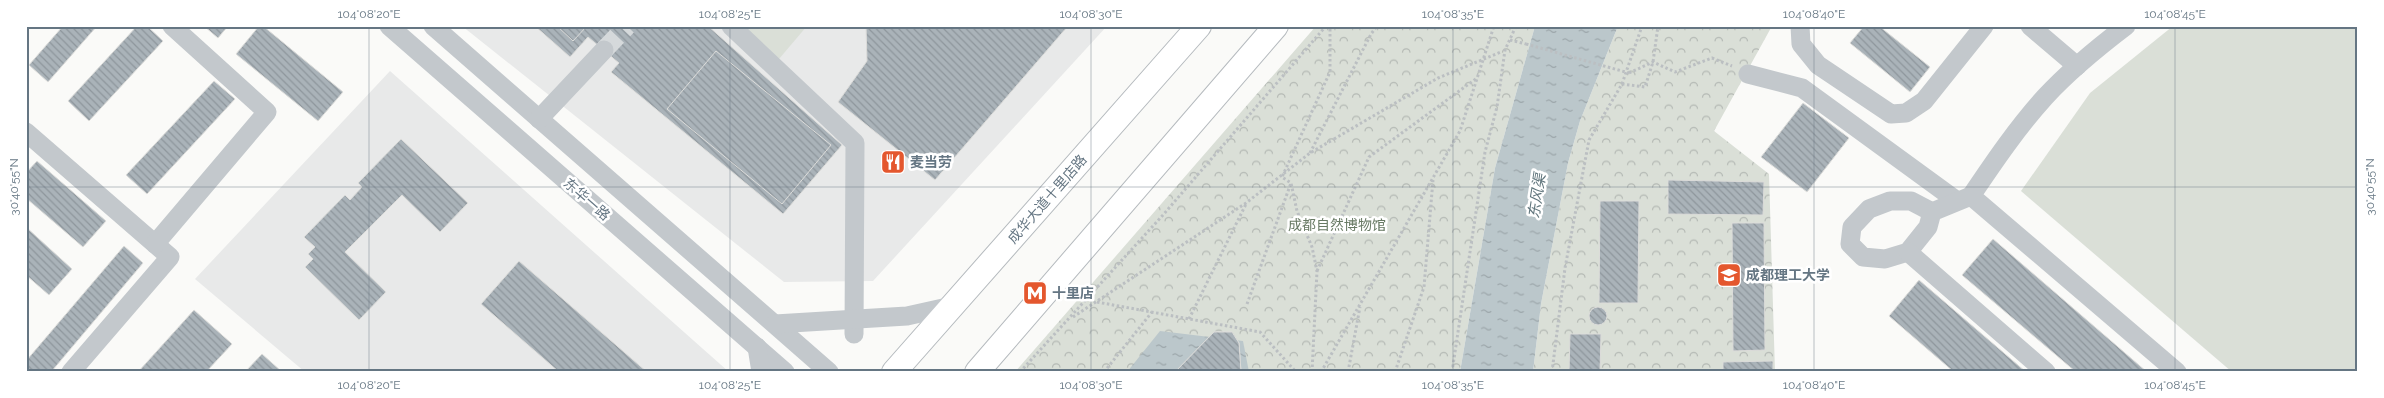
<svg xmlns="http://www.w3.org/2000/svg" width="2384" height="398" viewBox="0 0 2384 398" font-family="Raleway,'Noto Sans SC',sans-serif">
  <style>
    .built { fill: #e8e9e9 }
    .grass { fill: #dadfd7 }
    .park { fill: url(#park-crowns) }
    .water { fill: url(#water-ripples) }
    .building { fill: url(#building-back-hatch); stroke: #dcdcda }
    .lines { fill: none; stroke-linecap: round; stroke-linejoin: round }
    .minor-tunnel { stroke: #d5d9db; stroke-width: 19; stroke-dasharray: 19 9; stroke-linecap: butt }
    .major-casing { stroke: #b5babe; stroke-width: 26 }
    .path { stroke: #bbbfc2; stroke-width: 3; stroke-dasharray: 2.5 2.5; stroke-linecap: butt }
    .minor { stroke: #c3c8cc; stroke-width: 19 }
    .major { stroke: #fff; stroke-width: 24 }
    .path-bridge { stroke: #bbbfc2; stroke-width: 3; stroke-dasharray: 2.5 2.5; stroke-linecap: butt }
    .ticks { fill: none; stroke: #657683; stroke-width: 1; stroke-opacity: 0.45 }
    .labels { text-anchor: middle; dominant-baseline: central; stroke-width: 5; stroke-linejoin: round; paint-order: stroke }
    .poi-label { font-size: 14px; font-weight: bold; fill: #657683; stroke: #fff; text-anchor: start }
    .street-label { font-size: 14px; fill: #657683; stroke: #fff }
    .park-label { font-size: 14px; fill: #687a64; stroke: #fff }
    .water-label { font-size: 15px; font-style: italic; fill: #60757c; stroke: #fff }
    .neatline { fill: none; stroke: #657683; stroke-width: 2 }
    .ticks-label { font-size: 12px; text-anchor: middle; fill: #657683 }
  </style>
  <defs>
    <pattern id="park-crowns" width="20" height="18" patternUnits="userSpaceOnUse" patternTransform="scale(1.25)"><rect width="20" height="18" fill="#dadfd7"/><path d="M2 6a3 3 0 1 1 6 0M12 15a3 3 0 1 1 6 0" fill="none" stroke="#b4b9b4"/></pattern>
    <pattern id="water-ripples" width="26" height="14" patternUnits="userSpaceOnUse" patternTransform="scale(1.25)"><rect width="26" height="14" fill="#bbc7cb"/><path d="M2 4q2-2 4 0t4 0M15 11q2-2 4 0t4 0" fill="none" stroke="#9ca6aa"/></pattern>
    <pattern id="building-back-hatch" width="6" height="6" patternUnits="userSpaceOnUse" patternTransform="scale(1.25)"><rect width="6" height="6" fill="#aab3b9"/><path d="M-1 5l2 2M0 0l6 6M5-1l2 2" fill="none" stroke="#8e969c"/></pattern>
  </defs>
  <rect width="100%" height="100%" fill="#fafaf8"/>
  <g class="built">
    <polygon points="462,26 1107,26 873,281 784,282"/>
    <polygon points="390,71 729,372 305,372 195,279"/>
  </g>
  <g class="grass">
    <polygon points="741,26 807,26 779,59"/>
    <polygon points="2173,26 2358,26 2358,372 2232,372 2021,191 2090,93"/>
  </g>
  <g class="park">
    <polygon points="1316,26 1535,26 1495,168 1460,372 1015,372"/>
    <polygon points="1618,26 1772,26 1714,131 1769,174 1775,372 1533,372 1541,304 1568,163 1580,121"/>
  </g>
  <g class="water">
    <polygon points="1535,26 1618,26 1580,121 1568,163 1541,304 1533,372 1460,372 1495,168"/>
    <polygon points="1160,331 1243,341 1249,372 1127,372"/>
  </g>
  <g class="building">
    <polygon points="63,26 97,26 48,82 29,65"/>
    <polygon points="137,26 147,26 163,41 89,121 68,101"/>
    <polygon points="204,26 228,26 218,38"/>
    <polygon points="259,26 263,26 343,92 318,121 236,54"/>
    <polygon points="535,26 708,26 842,145 783,214 611,72 619,63 588,37 570,57"/>
    <polygon points="557,26 587,26 573,41"/>
    <polygon points="866,26 1068,26 935,180 838,102 867,61"/>
    <polygon points="1864,26 1879,26 1930,67 1910,92 1850,43"/>
    <polygon points="716,51 831,145 782,204 667,109"/>
    <polygon points="214,81 235,99 147,194 126,175"/>
    <polygon points="1803,103 1849,138 1807,192 1761,157"/>
    <polygon points="401,139 468,203 440,232 402,195 345,252 386,292 359,320 305,267 313,259 308,254 315,247 304,237 345,195 350,200 362,187 358,183"/>
    <polygon points="37,161 106,221 83,247 26,198 26,173"/>
    <polygon points="1668,180 1764,182 1763,215 1668,214"/>
    <polygon points="1600,201 1639,201 1638,303 1599,303"/>
    <polygon points="1732,223 1764,223 1765,350 1733,351"/>
    <polygon points="26,227 72,269 49,295 26,275"/>
    <polygon points="1993,239 2147,372 2076,372 1962,275"/>
    <polygon points="124,246 143,263 51,372 28,372 26,361"/>
    <polygon points="519,261 647,372 559,372 481,304"/>
    <polygon points="1919,280 2026,372 1954,372 1889,316"/>
    <circle cx="1598" cy="316" r="9"/>
    <polygon points="194,310 232,344 206,372 138,372"/>
    <polygon points="1214,332 1232,332 1239,343 1241,372 1175,372"/>
    <polygon points="1214,332 1232,332 1239,343 1241,372 1175,372"/>
    <polygon points="1570,334 1601,334 1600,372 1569,372"/>
    <polygon points="262,354 282,372 245,372"/>
    <polygon points="1773,361 1773,372 1723,372 1723,362"/>
  </g>
  <g class="lines">
    <polyline class="minor-tunnel" points="604,50 627,26"/>
    <defs>
      <g id="major">
        <polyline points="894,372 1199,26"/>
        <polyline points="977,372 1276,26"/>
      </g>
    </defs>
    <use href="#major" class="major-casing"/>
    <g class="path">
      <polyline points="1510,40 1526,44"/>
      <polyline points="1629,73 1653,62 1675,72 1712,58 1732,66"/>
      <polyline points="1622,84 1645,87 1653,62 1658,26"/>
      <polyline points="1310,153 1371,34 1377,26"/>
      <polyline points="1317,271 1369,157 1477,78"/>
      <polyline points="1097,302 1260,332 1296,372"/>
      <polyline points="1247,304 1291,183"/>
      <polyline points="1073,317 1246,203 1310,153 1334,139"/>
      <polyline points="1189,319 1246,204"/>
      <polyline points="1020,372 1163,215 1326,26"/>
      <polyline points="1104,372 1152,312"/>
      <polyline points="1312,372 1317,271 1312,247 1297,211 1291,183 1282,177 1330,72 1330,26"/>
      <polyline points="1321,372 1460,131 1494,26"/>
      <polyline points="1348,372 1360,307"/>
      <polyline points="1395,372 1424,287 1433,180"/>
      <polyline points="1452,372 1485,152 1497,107 1505,50 1516,26"/>
      <polyline points="1552,372 1565,268 1589,140 1622,84 1642,26"/>
    </g>
    <g class="minor">
      <polyline points="389,26 785,372"/>
      <polyline points="433,26 829,372"/>
      <polyline points="731,26 855,143 854,334"/>
      <polyline points="1800,26 1801,44 1818,65 1891,114 1906,113 1924,101 1984,26"/>
      <polyline points="2030,26 2077,66"/>
      <path d="M2126 26C2097 48 2069 71 2045 97 2017 128 1994 162 1971 196L2177 372"/>
      <polyline points="1748,74 1802,88 1957,201"/>
      <polyline points="539,119 604,50"/>
      <polyline points="26,132 170,257 71,372"/>
      <polyline points="1932,212 1928,227 1908,252 1885,259 1863,257 1850,244 1852,227 1869,209 1890,201 1911,201 1932,212 1971,196"/>
      <polyline points="155,244 267,112 172,26"/>
      <polyline points="1908,252 2046,372"/>
      <polyline points="775,324 907,316 952,306"/>
      <polyline points="757,347 761,372"/>
    </g>
    <use href="#major" class="major"/>
    <g class="path-bridge">
      <polyline points="1526,44 1629,73"/>
      <polyline points="1334,139 1438,78 1501,52"/>
    </g>
  </g>
  <path class="ticks" d="M369 26V372M730 26V372M1091 26V372M1453 26V372M1814 26V372M2175 26V372M26 187H2358"/>
  <defs>
    <symbol id="restaurant-square" viewBox="-11 -11 22 22"><rect x="-9" y="-9" width="18" height="18" rx="4" fill="#e4572e" stroke="#fff"/><path d="M-5-6h1v4h1v-4h1v4h1v-4h1v5L-1.5 .5V6h-2V.5L-5-1ZM5-6V6H3V1.5H1.5Q1.5-4 5-6Z" fill="#fff"/></symbol>
    <symbol id="university-square" viewBox="-11 -11 22 22"><rect x="-9" y="-9" width="18" height="18" rx="4" fill="#e4572e" stroke="#fff"/><path d="M0-5L7-2L0 1L-7-2ZM-4 1L0 2.5L4 1V4Q0 6-4 4Z" fill="#fff"/></symbol>
    <symbol id="metro-square" viewBox="-11 -11 22 22"><rect x="-9" y="-9" width="18" height="18" rx="4" fill="#e4572e" stroke="#fff"/><path d="M-5.5 5V-5H-3L0 0L3-5H5.5V5H3V-.5L0 4L-3-.5V5Z" fill="#fff"/></symbol>
  </defs>
  <g fill-rule="evenodd">
    <use href="#restaurant-square" x="879" y="148" width="28" height="28"/>
    <use href="#university-square" x="1715" y="261" width="28" height="28"/>
    <use href="#metro-square" x="1021" y="279" width="28" height="28"/>
  </g>
  <g class="labels">
    <g class="poi-label">
      <text x="910" y="162">麦当劳</text>
      <text x="1746" y="275">成都理工大学</text>
      <text x="1052" y="293">十里店</text>
    </g>
    <g class="street-label">
      <text transform="translate(587 199) rotate(41)">东华一路</text>
      <text transform="translate(1047 199) rotate(-49)">成华大道十里店路</text>
    </g>
    <g class="park-label">
      <text x="1337" y="225">成都自然博物馆</text>
    </g>
    <g class="water-label">
      <text transform="translate(1537 196) rotate(-81)">东风渠</text>
    </g>
  </g>
  <rect width="2384" height="398" fill="none" stroke="#ffffff" stroke-width="55"/>
  <rect x="28" y="28" width="2328" height="342" class="neatline"/>
  <g class="ticks-label">
    <text x="369" y="18">104°08'20"E</text>
    <text x="730" y="18">104°08'25"E</text>
    <text x="1091" y="18">104°08'30"E</text>
    <text x="1453" y="18">104°08'35"E</text>
    <text x="1814" y="18">104°08'40"E</text>
    <text x="2175" y="18">104°08'45"E</text>
    <text transform="translate(14 187) rotate(-90)" y="4">30°40'55"N</text>
    <text transform="translate(2370 187) rotate(-90)" y="4">30°40'55"N</text>
    <text x="369" y="389">104°08'20"E</text>
    <text x="730" y="389">104°08'25"E</text>
    <text x="1091" y="389">104°08'30"E</text>
    <text x="1453" y="389">104°08'35"E</text>
    <text x="1814" y="389">104°08'40"E</text>
    <text x="2175" y="389">104°08'45"E</text>
  </g>
</svg>
